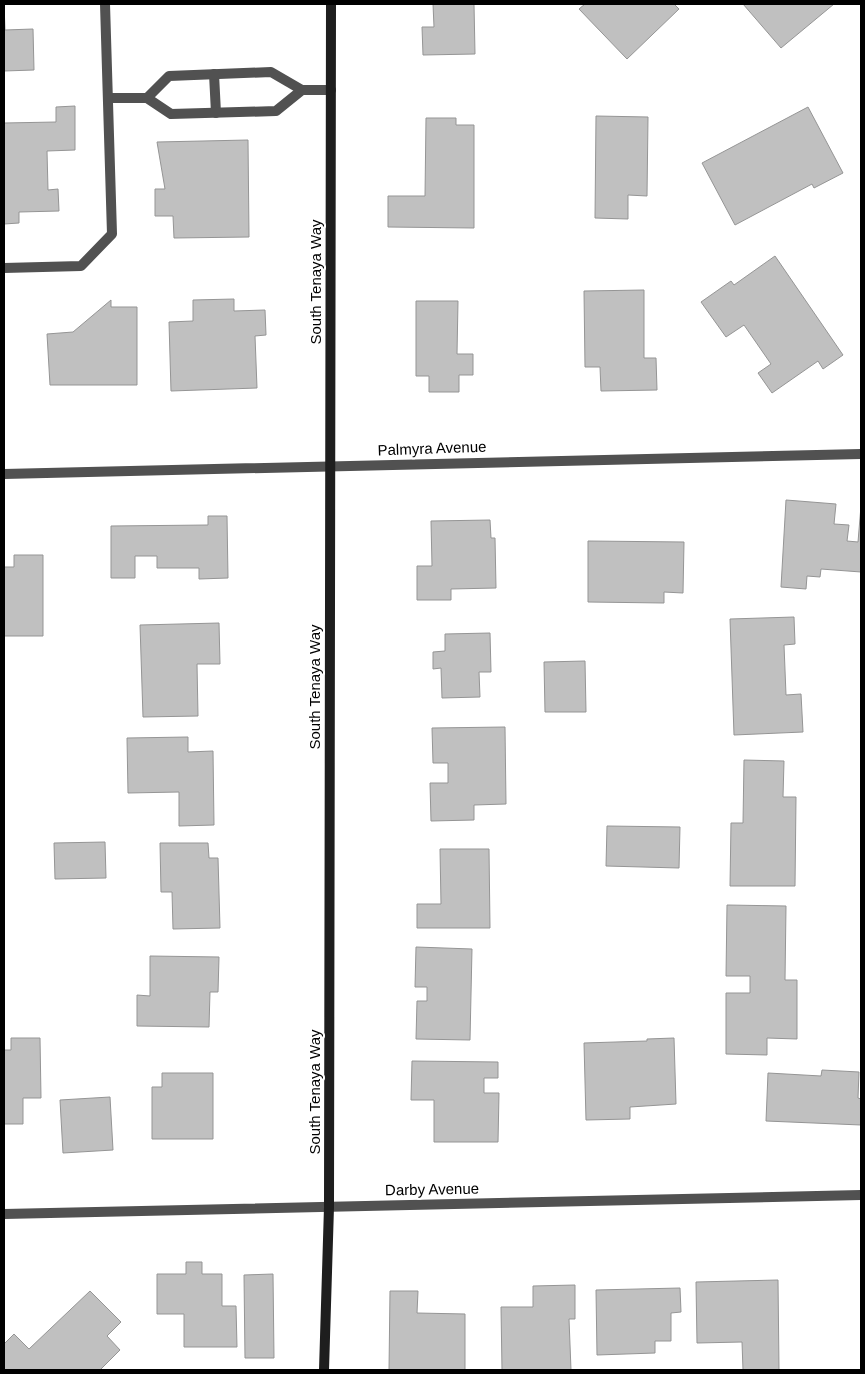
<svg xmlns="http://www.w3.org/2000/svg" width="865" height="1374" viewBox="0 0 865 1374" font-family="Arial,sans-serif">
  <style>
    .building { fill: #c0c0c0; stroke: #959595 }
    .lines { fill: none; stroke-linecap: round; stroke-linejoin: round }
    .lane { stroke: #515151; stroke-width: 10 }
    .street { stroke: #515151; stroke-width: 10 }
    .secondary { stroke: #1e1e1e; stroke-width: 10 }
    .labels { text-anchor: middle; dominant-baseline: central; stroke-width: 4; stroke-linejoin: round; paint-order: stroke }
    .street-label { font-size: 15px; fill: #000; stroke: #fff }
  </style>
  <rect width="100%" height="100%" fill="#fff"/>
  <g class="building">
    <polygon points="4,4 29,4 4,4 5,30 33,29 34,70 4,71"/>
    <polygon points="433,4 474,4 475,54 423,55 422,27 434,27"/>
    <polygon points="585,4 674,4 679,9 627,59 579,9"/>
    <polygon points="743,4 834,4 781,48"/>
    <polygon points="75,106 75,150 47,151 48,190 58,189 59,211 19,212 19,223 4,224 4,123 56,122 56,107"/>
    <polygon points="808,107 843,173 814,188 812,184 735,225 702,163"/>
    <polygon points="596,116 648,117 647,196 628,195 628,219 595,218"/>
    <polygon points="426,118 456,118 456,125 474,125 474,228 388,227 388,196 425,196"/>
    <polygon points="248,140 249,237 174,238 173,216 155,216 155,189 165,189 157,142"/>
    <polygon points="775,256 843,355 823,369 818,361 772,393 758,373 771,364 744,325 726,337 701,302 731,281 734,285"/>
    <polygon points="644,290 644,358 656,358 657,390 601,391 600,367 585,367 584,291"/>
    <polygon points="234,299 234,311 265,310 266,335 255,336 257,388 171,391 169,322 193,321 193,300"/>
    <polygon points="111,300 111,307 137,307 137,385 50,385 47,334 73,332"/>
    <polygon points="416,301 458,301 457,354 473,354 473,375 459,375 459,392 429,392 429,376 416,376"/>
    <polygon points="786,500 836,504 834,524 849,525 847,541 858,542 861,506 861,572 821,569 820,577 807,576 806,589 781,587"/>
    <polygon points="208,516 227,516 228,578 199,579 199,568 157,568 157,556 135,556 135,578 111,578 111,526 208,525"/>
    <polygon points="490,520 491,538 495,538 496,588 451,589 451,600 417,600 417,566 432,566 431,521"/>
    <polygon points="588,541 684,542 683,593 664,592 664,603 588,602"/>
    <polygon points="14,555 43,555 43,636 4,636 4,567 14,567"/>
    <polygon points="794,617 795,644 784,645 786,695 801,694 803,732 734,735 730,619"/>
    <polygon points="219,623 220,664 197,664 198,716 143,717 140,625"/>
    <polygon points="490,633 491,672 479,672 480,697 442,698 441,668 433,669 433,652 445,651 445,634"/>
    <polygon points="585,661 586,712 545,712 544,662"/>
    <polygon points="505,727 506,804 474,805 474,820 431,821 430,783 448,783 448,763 433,763 432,728"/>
    <polygon points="188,737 188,752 213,751 214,825 179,826 179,792 128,793 127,738"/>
    <polygon points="744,760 784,761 783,797 796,797 795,886 730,886 731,823 743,823"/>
    <polygon points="607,826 680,827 679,868 606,866"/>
    <polygon points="105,842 106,878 55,879 54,843"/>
    <polygon points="160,843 208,843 209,858 218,858 220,928 173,929 172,892 161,892"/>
    <polygon points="440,849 489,849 490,928 417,928 417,904 441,904"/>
    <polygon points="727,905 786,906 785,980 797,980 797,1039 767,1038 767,1055 726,1054 726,993 750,993 750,976 726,976"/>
    <polygon points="416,947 472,949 470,1040 416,1039 417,1001 427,1001 427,987 415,987"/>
    <polygon points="150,956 219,957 218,992 210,992 209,1027 137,1026 137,995 150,996"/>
    <polygon points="11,1038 40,1038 41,1098 23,1098 23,1124 4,1124 4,1050 11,1050"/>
    <polygon points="674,1038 676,1104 630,1107 630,1119 586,1120 584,1043 647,1041 647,1039"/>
    <polygon points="412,1061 498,1062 498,1078 484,1078 484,1093 499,1093 498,1142 434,1142 434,1100 411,1100"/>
    <polygon points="822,1070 859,1072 858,1098 861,1099 861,1125 766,1121 768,1073 821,1076"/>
    <polygon points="162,1073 213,1073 213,1139 152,1139 152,1087 162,1087"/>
    <polygon points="110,1097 113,1150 63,1153 60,1100"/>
    <polygon points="186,1262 202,1262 202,1274 222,1274 222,1306 236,1306 237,1347 184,1347 184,1314 157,1314 157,1274 186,1274"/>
    <polygon points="273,1274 274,1358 245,1358 244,1275"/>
    <polygon points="778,1280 779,1370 743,1370 742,1342 697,1343 696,1282"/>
    <polygon points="575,1285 575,1319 569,1319 571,1370 502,1370 501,1307 533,1307 533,1286"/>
    <polygon points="680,1288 681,1312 671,1313 671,1341 655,1341 655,1353 597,1355 596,1290"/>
    <polygon points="90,1291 121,1322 107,1336 120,1350 100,1370 4,1370 4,1344 14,1334 29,1349"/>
    <polygon points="390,1291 418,1291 417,1313 465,1314 465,1370 389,1370"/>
  </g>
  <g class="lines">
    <g class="lane">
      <polyline points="214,74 216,113"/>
      <polyline points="108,98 147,98 171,114 276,111 302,90"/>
      <polyline points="147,98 169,76 271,72 302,90 331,90"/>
      <polyline points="4,268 81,266 112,234 105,4"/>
    </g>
    <g class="street">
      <polyline points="4,474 861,454"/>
      <polyline points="4,1214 861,1195"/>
    </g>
    <polyline class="secondary" points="324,1370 329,1207 331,4"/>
  </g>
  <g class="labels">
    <g class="street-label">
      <text transform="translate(315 282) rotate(-90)">South Tenaya Way</text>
      <text transform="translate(432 448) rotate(-2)">Palmyra Avenue</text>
      <text transform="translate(314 687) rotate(-90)">South Tenaya Way</text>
      <text transform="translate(314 1092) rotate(-90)">South Tenaya Way</text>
      <text transform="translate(432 1189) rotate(-1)">Darby Avenue</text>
    </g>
  </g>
  <rect width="865" height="1374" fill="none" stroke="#000000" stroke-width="10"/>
</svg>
